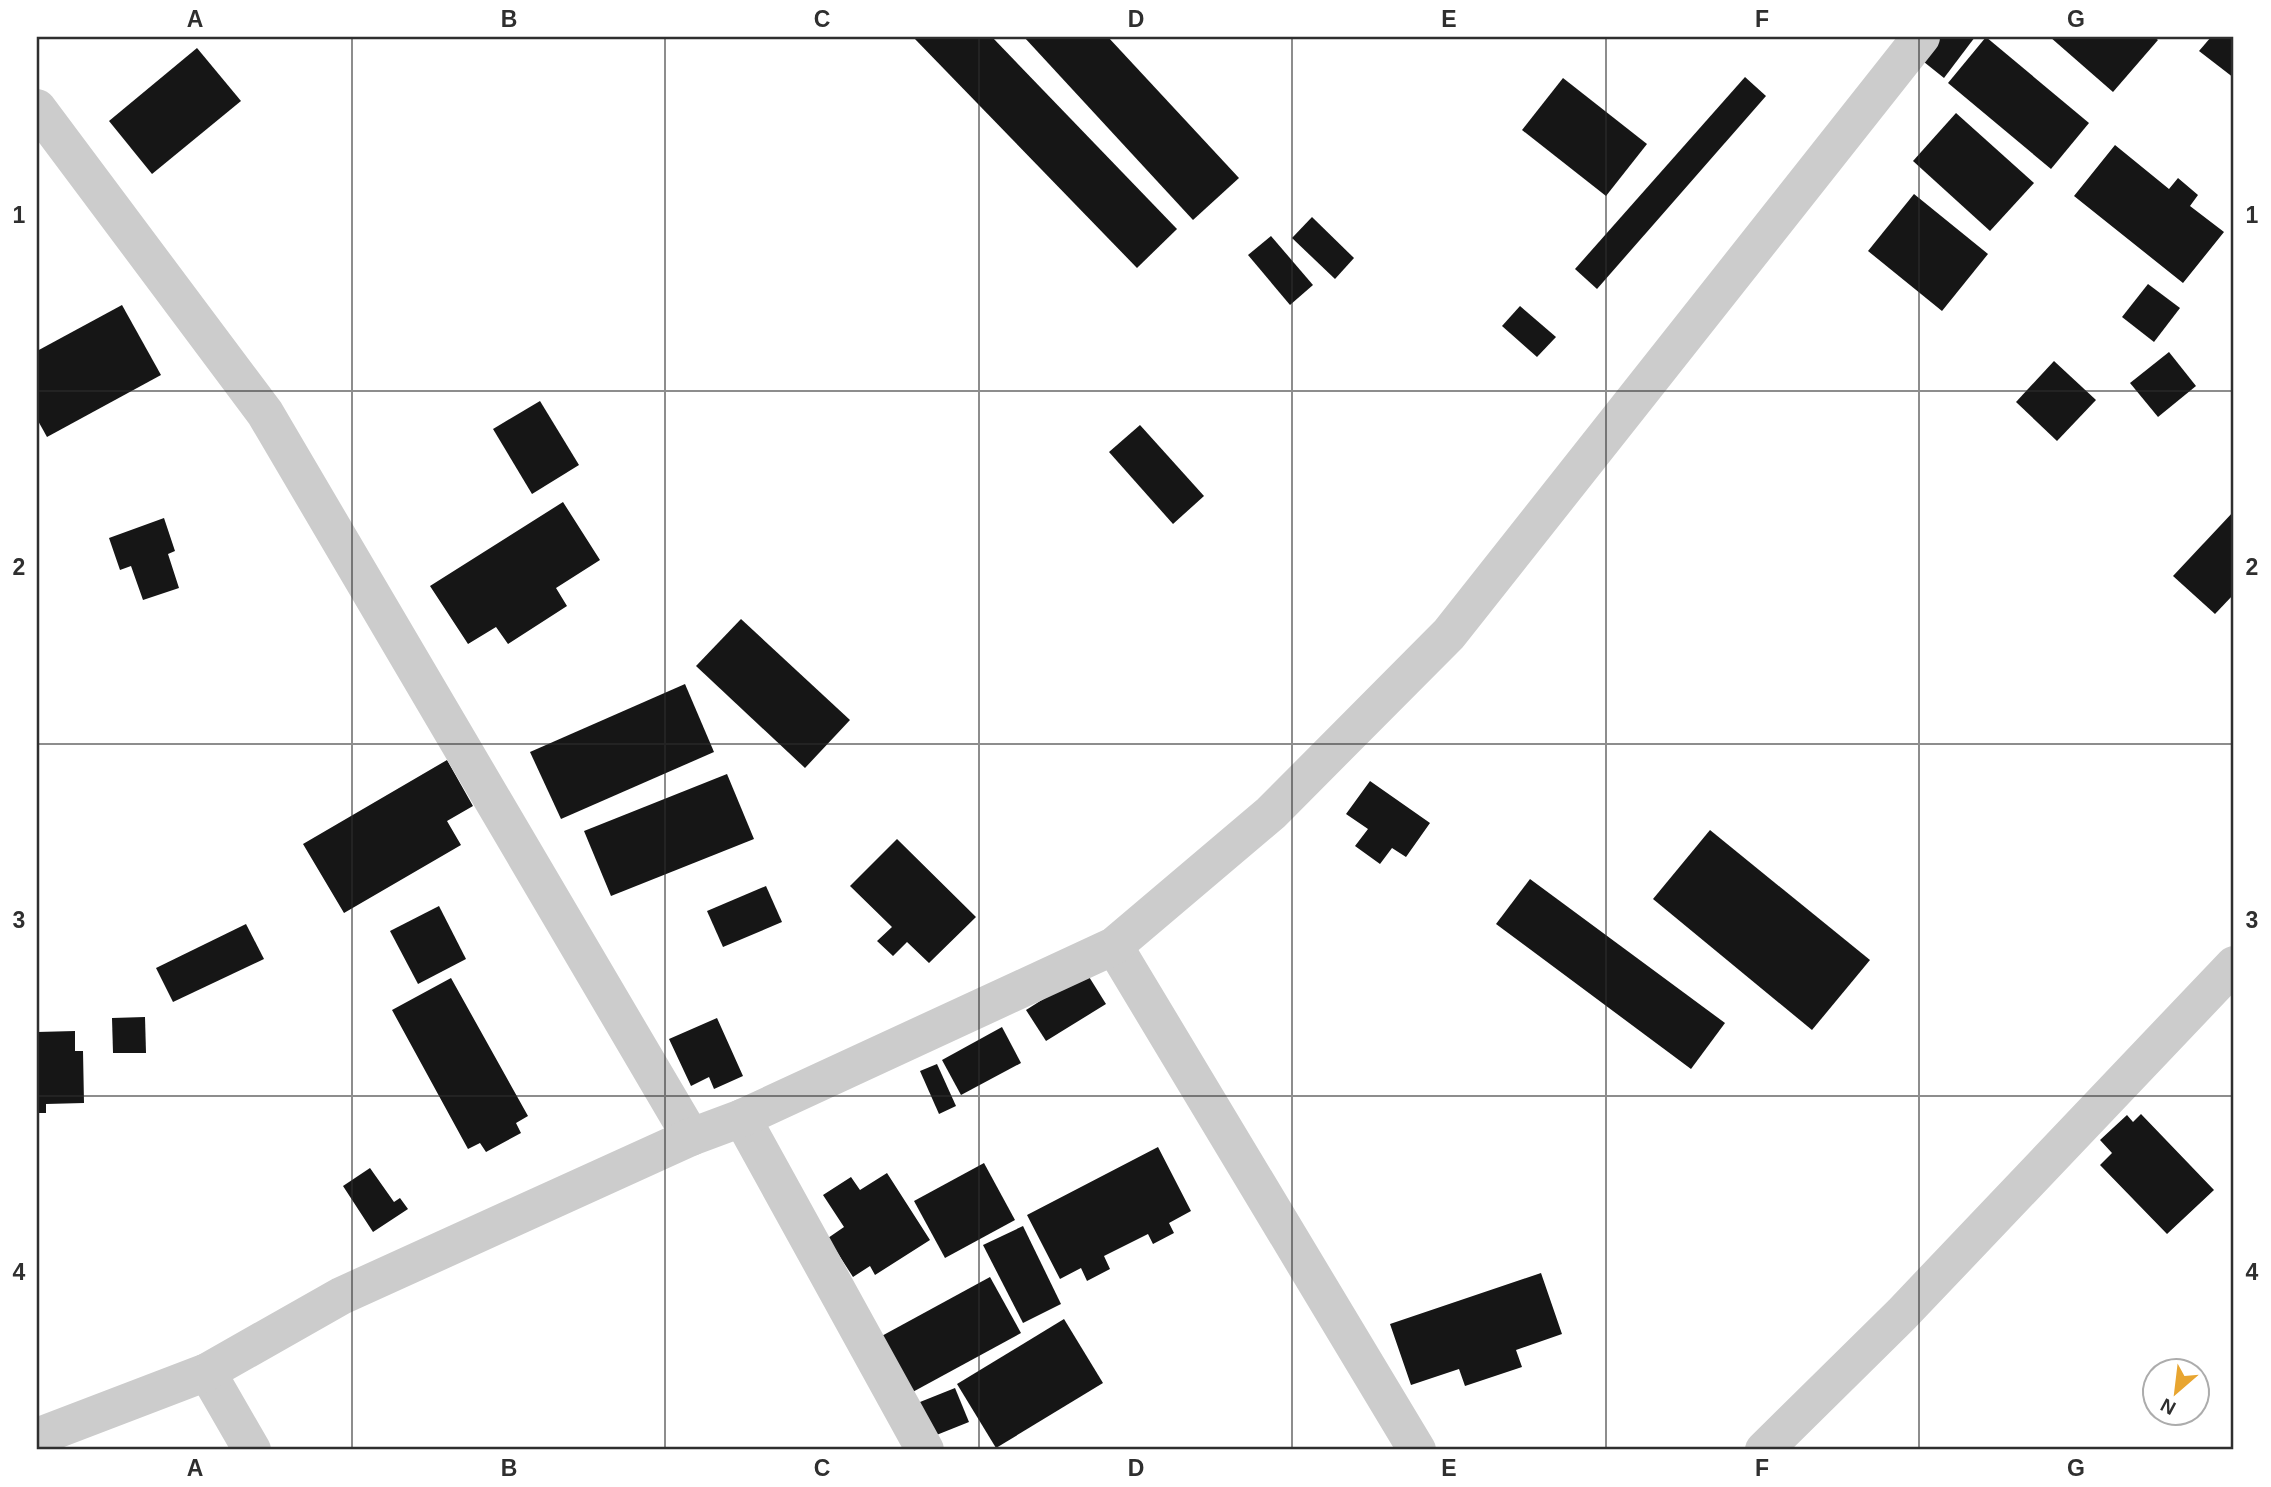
<svg xmlns="http://www.w3.org/2000/svg" width="2271" height="1487" viewBox="0 0 2271 1487" font-family="Helvetica,sans-serif">
  <style>
    .building { fill: #161616 }
    .lines { fill: none; stroke-linecap: round; stroke-linejoin: round }
    .minor { stroke: #ccc; stroke-width: 38 }
    .grid { fill: none; stroke: #2f2f2f; stroke-width: 2; stroke-opacity: 0.55 }
    .neatline { fill: none; stroke: #2f2f2f; stroke-width: 2.5 }
    .grid-label { font-size: 23px; text-anchor: middle; font-weight: bold; fill: #2f2f2f }
  </style>
  <rect width="100%" height="100%" fill="#fff"/>
  <g class="building">
    <polygon points="913,37 992,37 1177,229 1137,268"/>
    <polygon points="1024,37 1108,37 1239,178 1193,220"/>
    <polygon points="1936,37 1975,37 1944,78 1919,58"/>
    <polygon points="1986,37 2089,123 2051,169 1948,83"/>
    <polygon points="2050,37 2154,37 2158,40 2113,92"/>
    <polygon points="2211,37 2234,37 2234,78 2199,51"/>
    <polygon points="197,48 241,101 152,174 109,121"/>
    <polygon points="1745,77 1766,96 1597,289 1575,269"/>
    <polygon points="1563,78 1647,144 1606,196 1522,130"/>
    <polygon points="1956,113 2034,183 1990,231 1913,161"/>
    <polygon points="2115,145 2169,189 2178,178 2198,195 2190,206 2224,232 2183,283 2074,196"/>
    <polygon points="1914,194 1988,254 1942,311 1868,251"/>
    <polygon points="1312,217 1354,258 1335,279 1292,238"/>
    <polygon points="1271,236 1313,285 1290,305 1248,255"/>
    <polygon points="2148,284 2180,308 2154,342 2122,317"/>
    <polygon points="122,305 161,375 47,437 37,419 37,351"/>
    <polygon points="1520,306 1556,337 1537,357 1502,326"/>
    <polygon points="2169,352 2196,386 2158,417 2130,383"/>
    <polygon points="2054,361 2096,400 2057,441 2016,402"/>
    <polygon points="540,401 579,465 532,494 493,429"/>
    <polygon points="1140,425 1204,496 1173,524 1109,452"/>
    <polygon points="563,502 600,560 556,588 567,606 508,644 496,627 468,644 430,586"/>
    <polygon points="2234,511 2234,594 2215,614 2173,576"/>
    <polygon points="164,518 175,551 168,554 179,588 143,600 131,566 120,570 109,538"/>
    <polygon points="741,619 850,720 805,768 696,666"/>
    <polygon points="685,684 714,752 561,819 530,752"/>
    <polygon points="447,760 473,806 447,821 461,845 344,913 303,844"/>
    <polygon points="727,774 754,839 611,896 584,831"/>
    <polygon points="1370,781 1430,823 1406,857 1392,848 1380,864 1355,846 1368,829 1346,814"/>
    <polygon points="1710,830 1870,960 1812,1030 1653,899"/>
    <polygon points="897,839 976,917 929,963 907,942 893,956 877,941 892,927 850,886"/>
    <polygon points="1530,879 1725,1023 1691,1069 1496,924"/>
    <polygon points="766,886 782,922 723,947 707,911"/>
    <polygon points="439,906 466,959 418,984 390,931"/>
    <polygon points="246,924 264,959 173,1002 156,968"/>
    <polygon points="1086,972 1106,1004 1046,1041 1026,1010"/>
    <polygon points="451,978 528,1116 516,1123 521,1133 486,1152 480,1143 468,1149 392,1010"/>
    <polygon points="145,1017 146,1053 113,1053 112,1018"/>
    <polygon points="717,1018 743,1076 714,1089 709,1077 691,1086 669,1039"/>
    <polygon points="1002,1027 1021,1063 961,1095 942,1060"/>
    <polygon points="75,1031 75,1051 83,1051 84,1103 46,1104 46,1113 37,1113 37,1032"/>
    <polygon points="937,1064 956,1106 939,1114 920,1071"/>
    <polygon points="2141,1114 2214,1190 2167,1234 2100,1165 2112,1153 2100,1140 2127,1115 2133,1122"/>
    <polygon points="1158,1147 1191,1211 1169,1223 1174,1233 1153,1244 1148,1234 1104,1256 1110,1269 1087,1281 1081,1268 1060,1279 1027,1215"/>
    <polygon points="984,1163 1015,1220 945,1258 914,1201"/>
    <polygon points="370,1168 394,1202 400,1198 408,1209 373,1232 343,1186"/>
    <polygon points="887,1173 930,1240 875,1275 870,1266 853,1277 828,1238 844,1227 823,1195 851,1177 860,1190"/>
    <polygon points="1023,1226 1061,1304 1023,1323 983,1245"/>
    <polygon points="1541,1273 1562,1334 1516,1350 1522,1367 1465,1386 1459,1369 1411,1385 1390,1324"/>
    <polygon points="990,1277 1021,1333 909,1394 878,1338"/>
    <polygon points="1064,1319 1103,1383 996,1448 957,1384"/>
    <polygon points="955,1388 969,1422 929,1438 915,1404"/>
  </g>
  <g class="lines">
    <g class="minor">
      <polyline points="37,108 265,413 691,1137"/>
      <polyline points="1114,946 1417,1450"/>
      <polyline points="742,1118 925,1450"/>
      <polyline points="207,1372 252,1450"/>
      <polyline points="37,1437 207,1372 341,1296 691,1137 742,1118 1114,946 1271,813 1449,634 1921,37"/>
      <polyline points="1764,1450 1902,1314 2234,965"/>
    </g>
  </g>
  <path class="grid" d="M352 37V1450M665 37V1450M979 37V1450M1292 37V1450M1606 37V1450M1919 37V1450M37 391H2234M37 744H2234M37 1096H2234"/>
  <rect width="2271" height="1487" fill="none" stroke="#ffffff" stroke-width="77"/>
  <g transform="translate(2176 1392) rotate(208)"><circle r="33" fill="#ffffff" stroke="#acacac" stroke-width="2"/>
  <path d="M0-5L12 26L0 18L-12 26Z" fill="#e8a530"/>
  <text y="-10" font-size="19" font-weight="bold" text-anchor="middle" fill="#2f2f2f">N</text>
  </g>
  <rect x="38" y="38" width="2194" height="1410" class="neatline"/>
  <g class="grid-label">
    <text x="195" y="27">A</text>
    <text x="509" y="27">B</text>
    <text x="822" y="27">C</text>
    <text x="1136" y="27">D</text>
    <text x="1449" y="27">E</text>
    <text x="1762" y="27">F</text>
    <text x="2076" y="27">G</text>
    <text x="19" y="223">1</text>
    <text x="2252" y="223">1</text>
    <text x="19" y="575">2</text>
    <text x="2252" y="575">2</text>
    <text x="19" y="928">3</text>
    <text x="2252" y="928">3</text>
    <text x="19" y="1280">4</text>
    <text x="2252" y="1280">4</text>
    <text x="195" y="1476">A</text>
    <text x="509" y="1476">B</text>
    <text x="822" y="1476">C</text>
    <text x="1136" y="1476">D</text>
    <text x="1449" y="1476">E</text>
    <text x="1762" y="1476">F</text>
    <text x="2076" y="1476">G</text>
  </g>
</svg>
